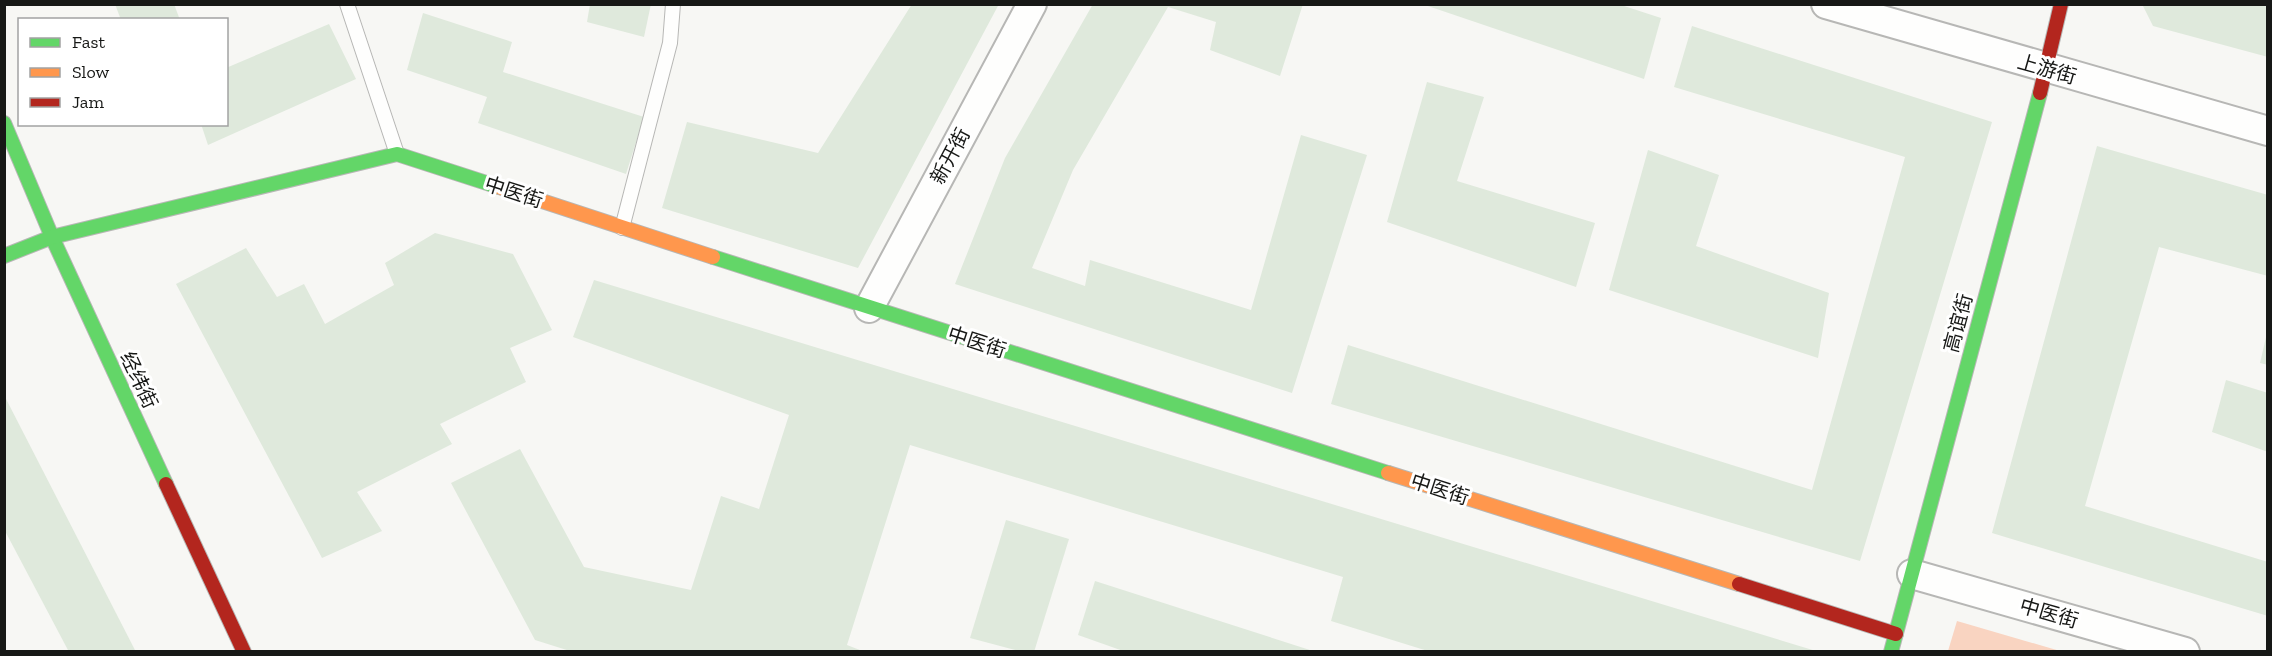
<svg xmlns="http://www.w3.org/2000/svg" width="2272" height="656" viewBox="0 0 2272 656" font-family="'Zilla Slab','Noto Sans SC',serif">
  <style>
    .forest { fill: #f9d4c1 }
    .building { fill: #dfe9dc }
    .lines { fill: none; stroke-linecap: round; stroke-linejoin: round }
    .lane-casing { stroke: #b7b7b5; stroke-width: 16 }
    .street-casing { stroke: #b7b7b5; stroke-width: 32 }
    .fast-casing { stroke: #b7b7b5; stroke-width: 16 }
    .slow-casing { stroke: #b7b7b5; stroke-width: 16 }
    .jam-casing { stroke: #b7b7b5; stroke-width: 16 }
    .lane { stroke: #fefefd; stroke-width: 14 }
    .street { stroke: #fefefd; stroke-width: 28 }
    .fast { stroke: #63d668; stroke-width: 14 }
    .slow { stroke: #ff974d; stroke-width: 14 }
    .jam { stroke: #b3261e; stroke-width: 14 }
    .labels { text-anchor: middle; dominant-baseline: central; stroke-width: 6; stroke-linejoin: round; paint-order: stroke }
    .street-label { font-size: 20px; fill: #171816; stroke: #fff }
  </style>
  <rect width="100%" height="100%" fill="#f7f7f4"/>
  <polygon class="forest" points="1957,621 2060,651 1948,651"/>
  <g class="building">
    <polygon points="115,4 174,4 180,20 121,20"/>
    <polygon points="590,4 651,4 644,37 587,22"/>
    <polygon points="912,4 999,4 858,268 662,208 687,122 818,153"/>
    <polygon points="1093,4 1303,4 1280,76 1210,50 1216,22 1168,7 1073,170 1032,268 1085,286 1090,260 1251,310 1301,135 1367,155 1292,393 955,284 1005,158"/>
    <polygon points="1422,4 1618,4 1661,18 1644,79"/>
    <polygon points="2142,4 2268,4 2268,57 2153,26"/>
    <polygon points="423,13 512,42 503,72 644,117 626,174 478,123 487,97 407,70"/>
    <polygon points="329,24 356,79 208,145 201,124 226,124 226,68"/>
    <polygon points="1692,26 1992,122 1860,561 1331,404 1348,345 1812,490 1905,157 1674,87"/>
    <polygon points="1427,82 1484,97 1457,181 1595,223 1576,287 1387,222"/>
    <polygon points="2097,146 2268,195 2268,276 2159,247 2085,506 2268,562 2268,616 1992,533"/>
    <polygon points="1648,150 1719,175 1696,246 1829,293 1818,358 1609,290"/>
    <polygon points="435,233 513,254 552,330 510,348 526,382 440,424 452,444 357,492 382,531 322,558 176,284 246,248 277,297 304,284 325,324 394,285 385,263"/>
    <polygon points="594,280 1816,651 1816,652 1431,652 1331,621 1343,577 910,445 847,645 865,652 573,652 535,640 451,483 520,449 584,567 691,590 721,496 759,509 789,415 573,337"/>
    <polygon points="2267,333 2268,333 2268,365 2260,363"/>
    <polygon points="2226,380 2268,393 2268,452 2212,432"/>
    <polygon points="4,395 136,652 69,652 4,529"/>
    <polygon points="1006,520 1069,539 1034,652 1023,652 970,638"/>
    <polygon points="1095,581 1313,651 1313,652 1126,652 1078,635"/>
  </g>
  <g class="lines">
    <defs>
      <g id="lane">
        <polyline points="347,4 397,154"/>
        <polyline points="622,228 670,43 673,4"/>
      </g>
      <g id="street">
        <polyline points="1826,4 2268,131"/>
        <polyline points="869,308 1032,4"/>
        <polyline points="1912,574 2185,652"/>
      </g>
      <g id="fast">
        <polyline points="4,123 52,237 166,484"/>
        <polyline points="4,256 52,237 397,154 499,187"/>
        <polyline points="713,257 1388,473"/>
        <polyline points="1891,652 2040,93"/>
      </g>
      <g id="slow">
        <polyline points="499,187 713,257"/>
        <polyline points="1388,473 1739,584"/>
      </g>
      <g id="jam">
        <polyline points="2040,93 2061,4"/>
        <polyline points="166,484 244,652"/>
        <polyline points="1739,584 1896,634"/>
      </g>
    </defs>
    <use href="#lane" class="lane-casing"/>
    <use href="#street" class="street-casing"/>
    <use href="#fast" class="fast-casing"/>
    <use href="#slow" class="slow-casing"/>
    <use href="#jam" class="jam-casing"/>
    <use href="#lane" class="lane"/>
    <use href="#street" class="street"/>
    <use href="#fast" class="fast"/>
    <use href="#slow" class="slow"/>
    <use href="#jam" class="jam"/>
  </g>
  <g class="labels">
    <g class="street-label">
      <text transform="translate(2047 69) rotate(16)">上游街</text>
      <text transform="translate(950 156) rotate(-62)">新开街</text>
      <text transform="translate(514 192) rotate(18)">中医街</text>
      <text transform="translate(1958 323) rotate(-75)">高谊街</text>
      <text transform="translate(977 342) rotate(18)">中医街</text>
      <text transform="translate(139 380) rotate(65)">经纬街</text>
      <text transform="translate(1440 489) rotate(18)">中医街</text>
      <text transform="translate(2049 613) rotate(16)">中医街</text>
    </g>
  </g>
  <rect width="2272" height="656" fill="none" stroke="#171816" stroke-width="12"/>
  <rect x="18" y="18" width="210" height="108" fill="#ffffff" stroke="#a2a3a2" stroke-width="1.5"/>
  <rect x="30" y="38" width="30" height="9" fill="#63d668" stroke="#a2a3a2" stroke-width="1.5"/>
  <text x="72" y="48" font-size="18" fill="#171816">Fast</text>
  <rect x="30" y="68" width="30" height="9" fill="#ff974d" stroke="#a2a3a2" stroke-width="1.5"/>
  <text x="72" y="78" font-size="18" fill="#171816">Slow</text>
  <rect x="30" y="98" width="30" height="9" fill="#b3261e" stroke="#a2a3a2" stroke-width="1.5"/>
  <text x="72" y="108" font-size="18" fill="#171816">Jam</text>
</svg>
